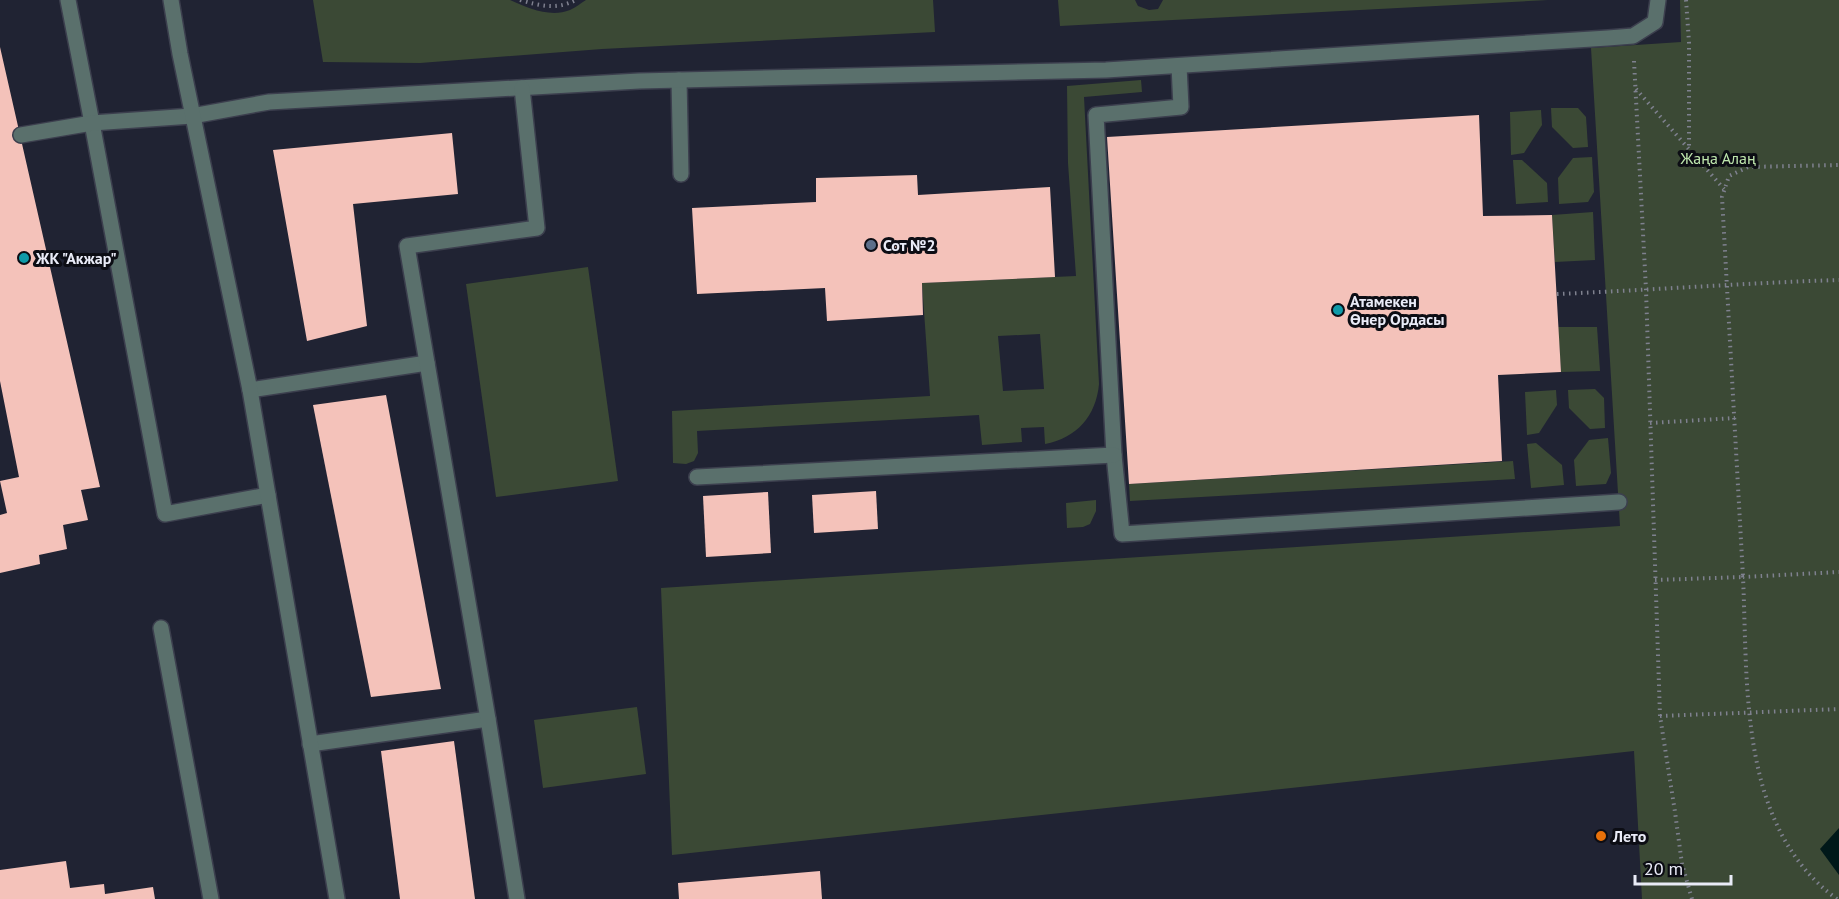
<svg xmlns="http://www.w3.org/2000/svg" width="1839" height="899" viewBox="0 0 1839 899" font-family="'PT Sans',sans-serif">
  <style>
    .green { fill: #3b4935; fill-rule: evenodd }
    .water { fill: #001819 }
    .building { fill: #f4c2ba }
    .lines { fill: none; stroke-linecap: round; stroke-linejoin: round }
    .service-casing { stroke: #3c3f4e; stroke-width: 18 }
    .minor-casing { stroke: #3c3f4e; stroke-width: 18 }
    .path { stroke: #7f818f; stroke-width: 4; stroke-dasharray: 1.5 4.5; stroke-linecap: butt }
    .service { stroke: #5a706c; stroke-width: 15 }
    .minor { stroke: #5a706c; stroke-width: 15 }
    .service-dot { fill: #5c6f8a; stroke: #0c0d14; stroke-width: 2 }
    .culture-dot { fill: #0f9aa8; stroke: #0c0d14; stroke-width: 2 }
    .food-dot { fill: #e8710a; stroke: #0c0d14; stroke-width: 2 }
    .labels { text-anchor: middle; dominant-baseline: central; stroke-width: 6; stroke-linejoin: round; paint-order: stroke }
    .park-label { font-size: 16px; fill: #bee6ad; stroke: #0c0d14 }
    .poi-label { font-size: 16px; font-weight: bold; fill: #e9ebf7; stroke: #0c0d14; text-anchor: start }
  </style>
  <rect width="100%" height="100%" fill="#202333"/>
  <g class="green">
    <path d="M313 0H510C528 8 550 18 570 10 575 8 581 3 586 0H933L935 32 602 49 420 63 323 62Z"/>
    <polygon points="1058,0 1135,0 1138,6 1149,10 1158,9 1163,0 1548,0 1060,26"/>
    <polygon points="1680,0 1839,0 1839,899 1642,899 1634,751 672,855 661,588 1620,526 1591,48 1681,42"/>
    <path d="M1141 80 1142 92 1084 97 1099 384C1096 416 1077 438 1045 444L1044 427 1021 428 1022 442 982 445 979 415 697 431 698 453 694 461 686 464 673 463 672 411 930 396 922 283 1076 276 1068 163 1067 86ZM1040 334 1044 389 1003 391 998 336Z"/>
    <polygon points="1551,108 1578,108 1586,117 1588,147 1573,148 1552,127"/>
    <polygon points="1541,110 1542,125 1524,153 1511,155 1510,112"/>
    <polygon points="1592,157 1594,192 1588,202 1559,204 1558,178 1573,158"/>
    <polygon points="1513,160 1522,160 1547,183 1548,202 1516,204"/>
    <polygon points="1593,212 1595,260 1555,262 1552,215"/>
    <polygon points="588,267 618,481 496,497 466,284"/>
    <polygon points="1558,327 1597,327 1600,371 1561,372"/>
    <polygon points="1595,389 1604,398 1605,428 1590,429 1569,408 1568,390"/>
    <polygon points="1556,390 1557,405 1539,433 1527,435 1525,392"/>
    <polygon points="1608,438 1611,473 1606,484 1576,486 1574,460 1589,440"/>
    <polygon points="1536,443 1562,465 1564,485 1531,488 1527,444"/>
    <polygon points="1513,461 1515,479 1130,501 1129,484"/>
    <polygon points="1096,500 1096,511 1090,524 1083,527 1067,528 1066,503"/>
    <polygon points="637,707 646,774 543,788 534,720"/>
  </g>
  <polygon class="water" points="1839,828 1839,875 1820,849"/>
  <g class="building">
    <polygon points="0,47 100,487 81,490 88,520 63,525 67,549 39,555 40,564 0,573 0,515 7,513 0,481 19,477 0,381"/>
    <polygon points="1479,115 1483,216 1552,215 1561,372 1498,375 1502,461 1129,484 1107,137"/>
    <polygon points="452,133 458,194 353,204 367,326 307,341 273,150"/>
    <polygon points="917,175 918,195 1050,187 1055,277 922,283 923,315 827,321 825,288 697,294 692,208 816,202 816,178"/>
    <polygon points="386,395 441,689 371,697 313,405"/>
    <polygon points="876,491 878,529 814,533 812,495"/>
    <polygon points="768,492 771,553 706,557 703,496"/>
    <polygon points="454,741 475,899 400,899 381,751"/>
    <polygon points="66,861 70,888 104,884 105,894 153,887 155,899 0,899 0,870"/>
    <polygon points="820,871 822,899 679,899 678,883"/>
  </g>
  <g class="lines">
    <defs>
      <g id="service">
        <polyline points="68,0 92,123 165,514 268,495"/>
        <polyline points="1179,66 1181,107 1096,115 1114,455 1122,534 1619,502"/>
        <polyline points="679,80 681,174"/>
        <polyline points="21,135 92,123 192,116 269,102 639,81 1106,70 1608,38 1633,36 1655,22 1658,0"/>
        <polyline points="250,390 427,363"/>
        <polyline points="697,477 1114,455"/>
        <polyline points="161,628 211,899"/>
        <polyline points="310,744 488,719"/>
        <polyline points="517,899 488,719 407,246 537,228 522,88"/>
      </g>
      <polyline id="minor" points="171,0 180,54 250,390 337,899"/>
    </defs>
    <use href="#service" class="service-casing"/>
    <use href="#minor" class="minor-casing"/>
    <g class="path">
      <path d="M520 0C541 6 556 10 576 0"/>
      <polyline points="1686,0 1689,42 1689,149"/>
      <polyline points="1634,61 1646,290 1660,716 1675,812 1682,864 1692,899"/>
      <polyline points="1636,89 1724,189"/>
      <path d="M1557 294C1651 290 1745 283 1839 280"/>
      <polyline points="1650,423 1735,418"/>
      <polyline points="1655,580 1743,577 1722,197 1729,176 1748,167 1839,165"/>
      <polyline points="1660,716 1839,709"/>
      <path d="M1837 899C1738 827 1748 686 1743 577L1839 572"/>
    </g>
    <use href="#service" class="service"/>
    <use href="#minor" class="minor"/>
  </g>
  <circle class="service-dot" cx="871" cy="245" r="6"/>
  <g class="culture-dot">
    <circle cx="24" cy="258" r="6"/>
    <circle cx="1338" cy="310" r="6"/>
  </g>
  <circle class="food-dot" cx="1601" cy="836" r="6"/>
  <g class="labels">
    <g class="park-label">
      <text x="1718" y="158">Жаңа Алаң</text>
    </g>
    <g class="poi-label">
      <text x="883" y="245">Сот №2</text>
      <text x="36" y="258">ЖК "Акжар"</text>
      <text x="1350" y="301">Атамекен<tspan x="1350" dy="18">Өнер Ордасы</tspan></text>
      <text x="1613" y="836">Лето</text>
    </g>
  </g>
  <path d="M1635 875v9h96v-9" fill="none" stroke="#e9ebf7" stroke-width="3"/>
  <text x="1644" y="875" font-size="18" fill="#e9ebf7" stroke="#0c0d14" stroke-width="4.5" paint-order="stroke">20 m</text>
</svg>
